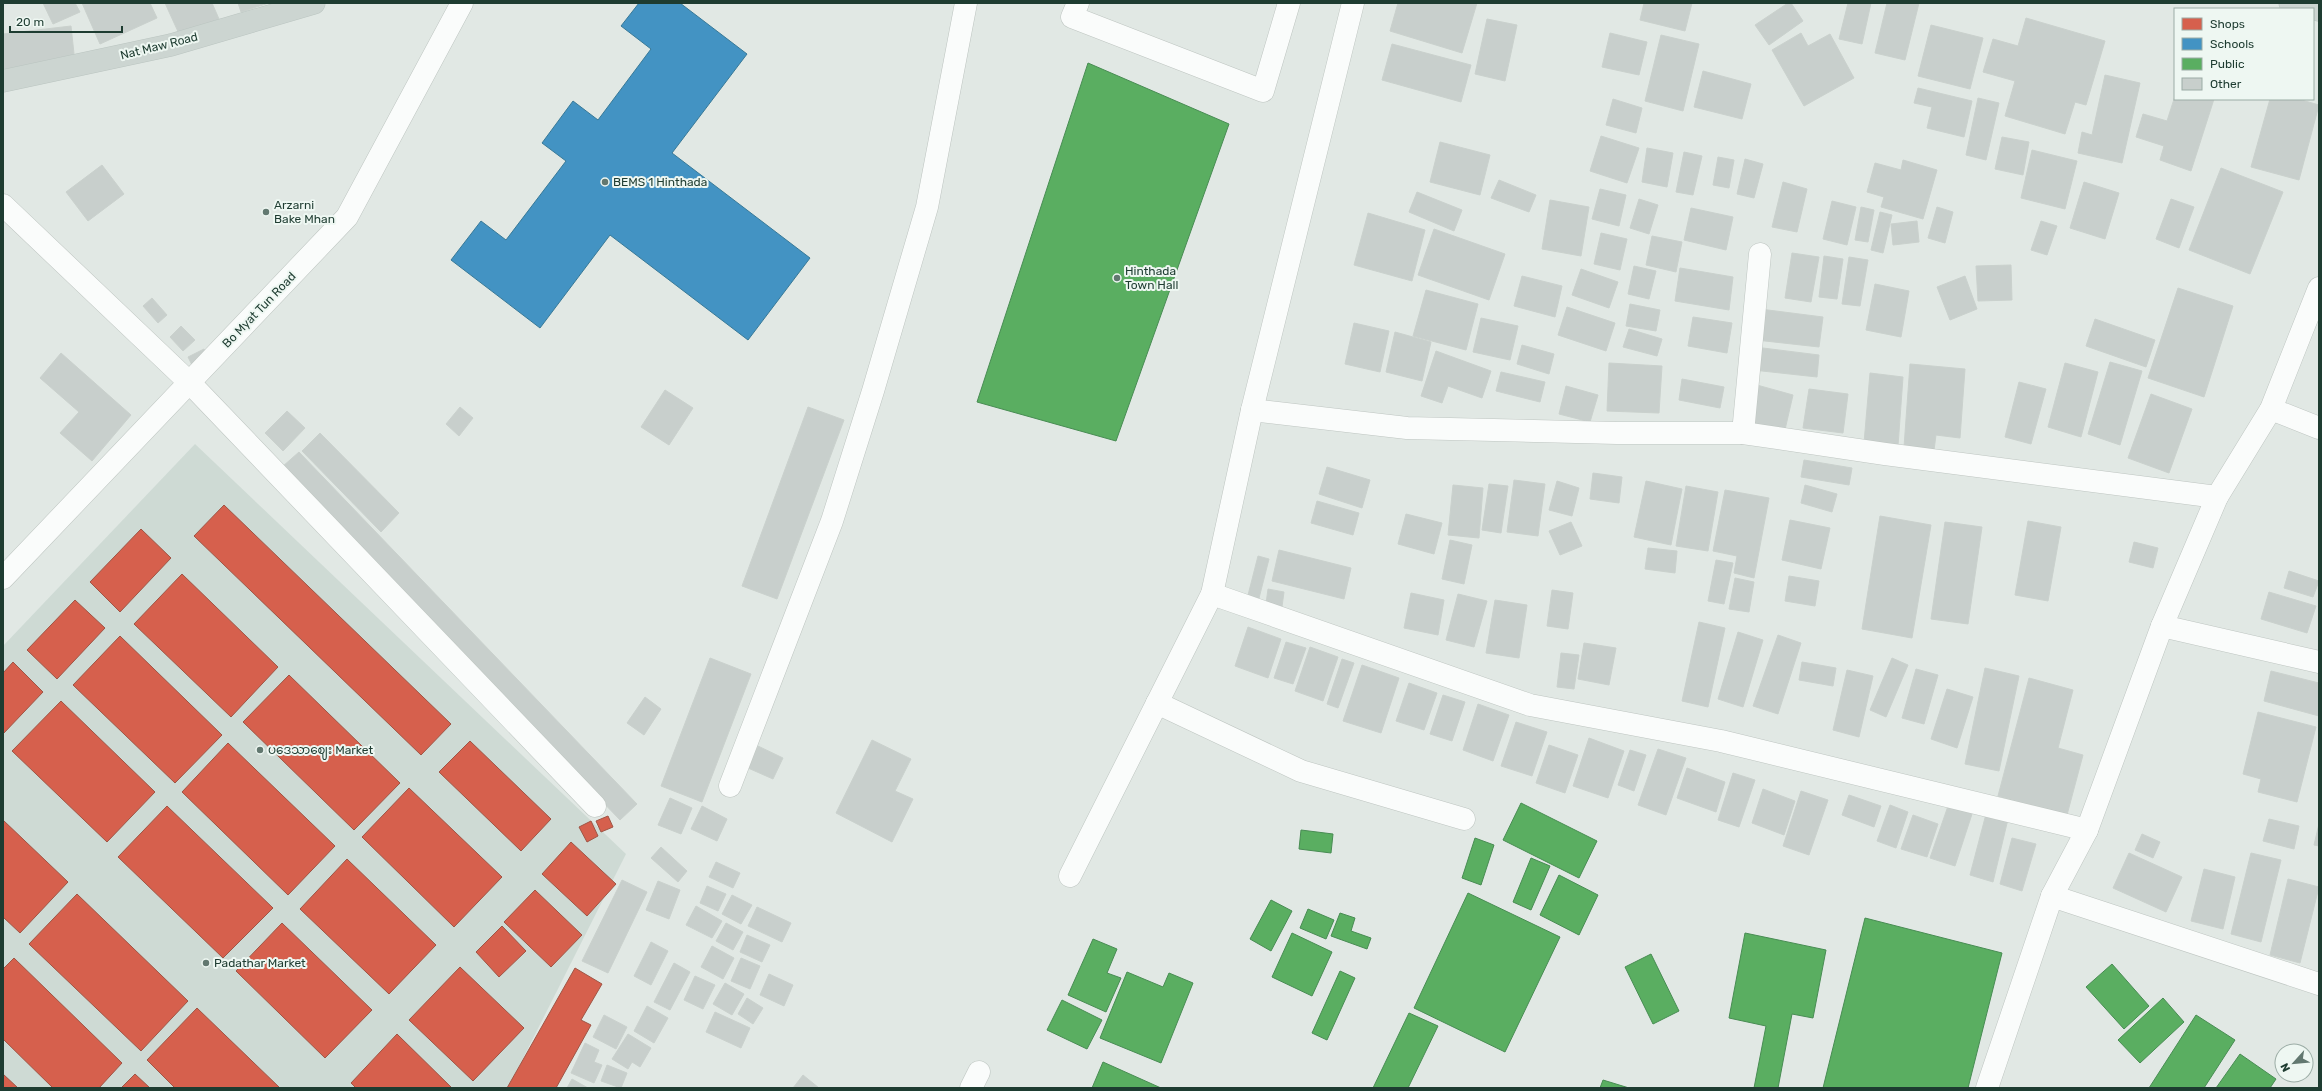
<svg xmlns="http://www.w3.org/2000/svg" width="2322" height="1091" viewBox="0 0 2322 1091" font-family="Rubik,'Noto Sans Myanmar',sans-serif">
  <style>
    .built { fill: #cedad4 }
    .shops { fill: #d6604d; stroke: #9f5545 }
    .schools { fill: #4393c3; stroke: #387997 }
    .public { fill: #5aae61; stroke: #488c53 }
    .building { fill: #c8cfcc; stroke: #cad1cd }
    .lines { fill: none; stroke-linecap: round; stroke-linejoin: round }
    .minor-casing { stroke: #bec5c1; stroke-width: 23 }
    .major-casing { stroke: #bbc5c1; stroke-width: 23 }
    .minor { stroke: #fafcfb; stroke-width: 22 }
    .major { stroke: #ccd5d1; stroke-width: 22 }
    .poi-dot { fill: #627870; stroke: #eef7f2; stroke-width: 1.5 }
    .labels { text-anchor: middle; dominant-baseline: central; stroke-width: 4; stroke-linejoin: round; paint-order: stroke }
    .street-label { font-size: 12px; fill: #1e3c31; stroke: #eef7f2 }
    .poi-label { font-size: 12px; fill: #1e3c31; stroke: #eef7f2; text-anchor: start }
  </style>
  <rect width="100%" height="100%" fill="#e1e8e4"/>
  <polygon class="built" points="195,444 626,854 508,1088 3,1088 3,646"/>
  <g class="shops">
    <polygon points="224,505 451,724 421,755 194,536"/>
    <polygon points="141,529 171,558 120,612 90,582"/>
    <polygon points="182,574 278,667 231,717 134,624"/>
    <polygon points="75,600 105,628 57,679 27,650"/>
    <polygon points="120,636 222,735 175,783 73,685"/>
    <polygon points="13,662 43,692 3,734 3,673"/>
    <polygon points="289,675 400,783 354,830 243,722"/>
    <polygon points="61,701 155,792 107,842 12,751"/>
    <polygon points="470,741 551,819 521,851 439,772"/>
    <polygon points="228,743 335,846 288,895 182,792"/>
    <polygon points="409,788 502,877 454,927 362,837"/>
    <polygon points="167,806 273,908 223,958 118,857"/>
    <polygon points="608,816 613,827 601,832 596,821"/>
    <polygon points="3,820 68,882 20,933 3,917"/>
    <polygon points="591,821 598,836 587,842 579,827"/>
    <polygon points="571,842 616,884 587,916 542,874"/>
    <polygon points="347,859 436,945 389,994 300,909"/>
    <polygon points="535,890 582,935 551,967 504,922"/>
    <polygon points="77,894 188,1001 141,1051 29,944"/>
    <polygon points="282,923 372,1010 325,1058 236,971"/>
    <polygon points="502,926 526,951 499,977 476,952"/>
    <polygon points="14,958 122,1063 99,1088 53,1088 3,1039 3,969"/>
    <polygon points="460,967 524,1028 473,1081 409,1020"/>
    <polygon points="575,968 602,984 581,1020 591,1025 556,1088 507,1088"/>
    <polygon points="197,1008 280,1088 175,1088 147,1060"/>
    <polygon points="397,1034 452,1088 356,1088 351,1083"/>
    <polygon points="3,1074 18,1088 3,1088"/>
    <polygon points="135,1074 150,1088 121,1088"/>
  </g>
  <polygon class="schools" points="639,3 680,3 747,54 672,153 810,258 748,340 610,235 540,328 451,260 481,221 506,240 566,161 542,143 573,101 598,120 651,49 621,26"/>
  <g class="public">
    <polygon points="1088,63 1229,124 1116,441 977,402"/>
    <polygon points="1521,803 1597,841 1579,878 1503,840"/>
    <polygon points="1301,830 1333,834 1331,853 1299,849"/>
    <polygon points="1475,838 1494,845 1481,885 1462,878"/>
    <polygon points="1531,858 1550,866 1531,910 1513,902"/>
    <polygon points="1559,875 1598,895 1579,935 1540,915"/>
    <polygon points="1468,893 1560,937 1505,1052 1414,1008"/>
    <polygon points="1271,900 1292,911 1271,951 1250,939"/>
    <polygon points="1308,909 1334,920 1326,939 1300,928"/>
    <polygon points="1340,913 1355,918 1351,931 1371,938 1367,949 1331,936"/>
    <polygon points="1865,918 2002,953 1968,1088 1823,1088"/>
    <polygon points="1292,933 1332,952 1312,996 1272,977"/>
    <polygon points="1745,933 1826,950 1813,1018 1792,1014 1778,1088 1754,1088 1766,1026 1729,1018"/>
    <polygon points="1093,939 1117,949 1107,973 1121,978 1106,1012 1068,995"/>
    <polygon points="1651,954 1679,1011 1653,1024 1625,967"/>
    <polygon points="2112,964 2149,1006 2124,1029 2086,987"/>
    <polygon points="1340,971 1355,978 1327,1040 1312,1033"/>
    <polygon points="1127,972 1163,987 1169,973 1193,983 1161,1063 1100,1038"/>
    <polygon points="2163,998 2184,1022 2140,1063 2118,1040"/>
    <polygon points="1062,1000 1102,1020 1087,1049 1047,1030"/>
    <polygon points="1409,1013 1438,1026 1408,1088 1373,1088"/>
    <polygon points="2196,1015 2235,1040 2204,1088 2149,1088"/>
    <polygon points="2240,1054 2276,1079 2270,1088 2216,1088"/>
    <polygon points="1103,1062 1161,1088 1092,1088"/>
    <polygon points="1603,1080 1629,1088 1600,1088"/>
  </g>
  <g class="building">
    <polygon points="43,3 75,3 80,12 53,24"/>
    <polygon points="82,3 150,3 157,18 100,44"/>
    <polygon points="165,3 212,3 219,19 180,36"/>
    <polygon points="238,3 269,3 241,12"/>
    <polygon points="1398,3 1477,3 1462,53 1390,31"/>
    <polygon points="1644,3 1692,3 1685,31 1640,20"/>
    <polygon points="1788,3 1791,3 1803,21 1769,45 1755,25"/>
    <polygon points="1848,3 1871,3 1862,44 1839,39"/>
    <polygon points="1887,3 1919,3 1905,60 1875,53"/>
    <polygon points="2026,18 2105,41 2086,105 2075,102 2065,134 2005,116 2015,81 1983,72 1993,39 2018,46"/>
    <polygon points="1487,19 1517,25 1505,81 1475,74"/>
    <polygon points="1931,25 1983,38 1970,89 1918,76"/>
    <polygon points="71,26 75,63 3,72 3,34"/>
    <polygon points="1610,33 1647,42 1639,75 1602,67"/>
    <polygon points="1801,33 1808,46 1830,34 1854,78 1804,106 1772,50"/>
    <polygon points="1661,35 1699,44 1683,111 1645,101"/>
    <polygon points="1392,44 1471,65 1461,102 1382,80"/>
    <polygon points="1703,71 1751,84 1742,119 1694,107"/>
    <polygon points="2105,75 2140,83 2122,163 2078,153 2082,132 2092,135"/>
    <polygon points="1918,88 1972,101 1964,137 1927,128 1932,107 1914,103"/>
    <polygon points="2175,96 2175,99 2214,99 2191,171 2160,160 2164,146 2136,137 2143,114 2167,121"/>
    <polygon points="1978,98 1999,103 1986,160 1966,155"/>
    <polygon points="1613,99 1642,108 1636,133 1606,125"/>
    <polygon points="2270,99 2298,99 2319,105 2299,180 2251,167"/>
    <polygon points="1601,136 1639,148 1627,183 1590,171"/>
    <polygon points="2002,137 2029,142 2023,175 1995,169"/>
    <polygon points="1440,142 1490,155 1480,195 1430,182"/>
    <polygon points="1647,148 1673,153 1667,187 1642,182"/>
    <polygon points="2032,150 2077,161 2065,209 2021,198"/>
    <polygon points="1684,152 1702,156 1693,195 1676,192"/>
    <polygon points="1718,157 1734,160 1729,188 1713,185"/>
    <polygon points="1745,159 1763,164 1754,198 1737,194"/>
    <polygon points="1903,160 1937,170 1923,219 1881,207 1884,197 1867,192 1875,163 1901,170"/>
    <polygon points="102,165 124,194 88,221 66,192"/>
    <polygon points="2221,168 2283,192 2250,274 2189,250"/>
    <polygon points="1499,180 1536,195 1529,212 1491,198"/>
    <polygon points="1783,182 1807,189 1797,232 1772,227"/>
    <polygon points="2084,182 2119,193 2105,239 2070,228"/>
    <polygon points="1600,189 1626,195 1619,226 1592,219"/>
    <polygon points="1417,192 1462,210 1454,231 1409,212"/>
    <polygon points="1639,199 1658,205 1649,234 1630,228"/>
    <polygon points="2171,199 2194,207 2179,248 2156,239"/>
    <polygon points="1550,200 1589,207 1581,256 1542,249"/>
    <polygon points="1832,201 1856,207 1847,245 1823,239"/>
    <polygon points="1861,207 1874,210 1868,242 1855,240"/>
    <polygon points="1937,207 1953,212 1945,243 1928,238"/>
    <polygon points="1691,208 1733,217 1726,250 1684,240"/>
    <polygon points="1880,212 1892,215 1883,253 1871,250"/>
    <polygon points="1368,213 1425,230 1412,281 1354,265"/>
    <polygon points="1917,221 1919,242 1893,245 1891,224"/>
    <polygon points="2041,221 2057,226 2047,255 2031,250"/>
    <polygon points="1434,229 1505,254 1489,300 1418,275"/>
    <polygon points="1601,233 1627,239 1620,270 1594,264"/>
    <polygon points="1652,236 1682,242 1676,272 1646,265"/>
    <polygon points="1792,253 1819,257 1811,302 1785,298"/>
    <polygon points="1824,256 1843,259 1837,299 1819,297"/>
    <polygon points="1849,257 1868,260 1860,306 1842,304"/>
    <polygon points="2011,265 2012,300 1978,301 1976,266"/>
    <polygon points="1634,266 1656,271 1649,299 1628,294"/>
    <polygon points="1680,268 1733,277 1729,310 1675,301"/>
    <polygon points="1581,269 1618,282 1609,308 1572,295"/>
    <polygon points="1522,276 1562,286 1555,317 1514,306"/>
    <polygon points="1965,276 1977,309 1950,320 1937,287"/>
    <polygon points="1875,284 1909,291 1901,337 1866,330"/>
    <polygon points="2178,288 2233,306 2204,397 2148,378"/>
    <polygon points="1426,290 1478,304 1466,350 1413,336"/>
    <polygon points="152,298 167,315 158,323 143,306"/>
    <polygon points="1630,304 1660,310 1656,331 1626,326"/>
    <polygon points="1567,307 1615,323 1606,351 1558,335"/>
    <polygon points="1760,309 1823,317 1819,347 1756,340"/>
    <polygon points="1693,317 1732,323 1727,353 1688,346"/>
    <polygon points="1481,318 1518,326 1510,360 1473,352"/>
    <polygon points="2095,319 2155,340 2146,367 2086,346"/>
    <polygon points="1354,323 1389,331 1380,372 1345,364"/>
    <polygon points="181,326 195,340 183,351 170,337"/>
    <polygon points="1629,329 1662,339 1657,356 1623,347"/>
    <polygon points="1395,332 1431,342 1422,381 1386,372"/>
    <polygon points="1522,345 1554,354 1549,374 1517,364"/>
    <polygon points="1755,347 1819,355 1817,377 1753,370"/>
    <polygon points="204,349 209,360 193,367 188,357"/>
    <polygon points="1436,351 1491,371 1482,398 1448,386 1442,403 1421,396"/>
    <polygon points="61,353 131,415 92,461 60,433 79,412 40,378"/>
    <polygon points="2110,362 2142,371 2120,445 2088,434"/>
    <polygon points="1609,363 1662,366 1659,413 1607,411"/>
    <polygon points="2065,363 2098,372 2081,437 2048,427"/>
    <polygon points="1910,364 1965,369 1960,438 1936,435 1934,450 1904,447"/>
    <polygon points="1501,372 1545,382 1540,402 1496,391"/>
    <polygon points="1870,373 1903,377 1898,446 1864,443"/>
    <polygon points="1682,379 1724,387 1720,408 1679,400"/>
    <polygon points="2019,382 2046,389 2031,444 2005,437"/>
    <polygon points="1757,385 1793,395 1784,434 1747,424"/>
    <polygon points="1566,386 1598,395 1590,422 1559,414"/>
    <polygon points="1809,389 1848,394 1843,433 1803,428"/>
    <polygon points="665,390 693,408 669,445 641,427"/>
    <polygon points="2151,394 2192,409 2169,473 2128,458"/>
    <polygon points="460,407 473,418 459,436 446,424"/>
    <polygon points="808,407 844,420 777,599 742,586"/>
    <polygon points="287,411 305,428 283,451 265,433"/>
    <polygon points="320,433 399,513 381,532 302,451"/>
    <polygon points="299,452 637,804 620,820 282,467"/>
    <polygon points="1804,460 1852,468 1849,485 1801,477"/>
    <polygon points="1327,467 1370,480 1362,508 1319,494"/>
    <polygon points="1593,473 1622,477 1619,503 1590,499"/>
    <polygon points="1514,480 1545,484 1538,536 1507,532"/>
    <polygon points="1557,481 1579,488 1572,516 1549,510"/>
    <polygon points="1646,481 1682,489 1671,545 1634,537"/>
    <polygon points="1489,484 1508,486 1501,533 1482,530"/>
    <polygon points="1453,485 1483,488 1479,538 1448,535"/>
    <polygon points="1805,485 1837,494 1832,512 1801,503"/>
    <polygon points="1686,486 1718,492 1708,551 1676,546"/>
    <polygon points="1725,490 1769,498 1754,578 1734,573 1737,556 1713,551"/>
    <polygon points="1317,501 1359,513 1353,535 1311,523"/>
    <polygon points="1406,514 1442,523 1434,554 1398,544"/>
    <polygon points="1880,516 1931,525 1912,638 1862,629"/>
    <polygon points="1790,520 1830,528 1821,569 1782,560"/>
    <polygon points="2028,521 2061,527 2048,601 2015,595"/>
    <polygon points="1571,522 1582,546 1560,555 1549,531"/>
    <polygon points="1945,522 1982,527 1968,624 1931,619"/>
    <polygon points="1450,540 1472,545 1464,584 1442,579"/>
    <polygon points="2134,542 2158,548 2153,568 2129,562"/>
    <polygon points="1648,548 1677,551 1675,573 1645,569"/>
    <polygon points="1279,550 1351,568 1344,599 1272,581"/>
    <polygon points="1258,556 1269,559 1257,606 1246,603"/>
    <polygon points="1716,560 1733,563 1724,604 1708,601"/>
    <polygon points="2289,571 2319,581 2313,597 2284,588"/>
    <polygon points="1789,576 1819,581 1815,606 1785,601"/>
    <polygon points="1735,578 1754,582 1749,612 1729,609"/>
    <polygon points="1268,589 1284,592 1281,614 1265,611"/>
    <polygon points="1552,590 1573,593 1568,629 1547,626"/>
    <polygon points="2269,592 2316,606 2307,633 2261,619"/>
    <polygon points="1411,593 1444,600 1438,635 1404,628"/>
    <polygon points="1458,594 1487,601 1474,647 1446,640"/>
    <polygon points="1495,600 1527,605 1519,658 1486,653"/>
    <polygon points="1699,622 1725,628 1708,707 1682,701"/>
    <polygon points="1248,627 1281,639 1268,678 1235,666"/>
    <polygon points="1738,632 1763,640 1743,707 1718,699"/>
    <polygon points="1778,635 1801,643 1778,714 1753,706"/>
    <polygon points="1286,642 1306,648 1293,684 1274,678"/>
    <polygon points="1584,643 1616,648 1609,685 1578,679"/>
    <polygon points="1310,647 1338,657 1323,701 1295,691"/>
    <polygon points="1561,653 1579,655 1574,689 1557,687"/>
    <polygon points="710,658 751,674 702,802 661,786"/>
    <polygon points="1892,658 1908,665 1886,717 1870,710"/>
    <polygon points="1342,659 1354,663 1338,708 1327,704"/>
    <polygon points="1802,662 1836,668 1833,686 1799,680"/>
    <polygon points="1362,665 1399,678 1381,733 1343,721"/>
    <polygon points="1985,668 2019,676 1999,771 1965,764"/>
    <polygon points="1916,669 1938,675 1924,724 1902,718"/>
    <polygon points="1847,670 1873,676 1859,737 1833,730"/>
    <polygon points="2271,671 2319,683 2319,716 2264,701"/>
    <polygon points="2029,678 2073,690 2058,748 2083,755 2067,815 1998,796"/>
    <polygon points="1409,683 1437,693 1424,730 1396,721"/>
    <polygon points="1947,689 1973,697 1957,748 1931,739"/>
    <polygon points="1443,695 1465,702 1452,741 1430,734"/>
    <polygon points="645,697 661,709 644,735 627,723"/>
    <polygon points="1478,704 1509,715 1493,761 1463,750"/>
    <polygon points="2258,712 2316,727 2297,802 2258,792 2261,779 2243,774"/>
    <polygon points="1516,722 1547,732 1532,776 1501,766"/>
    <polygon points="1589,738 1624,751 1608,798 1573,786"/>
    <polygon points="872,740 911,759 895,791 913,799 892,842 836,813"/>
    <polygon points="1549,745 1578,755 1565,793 1536,783"/>
    <polygon points="758,746 783,758 773,779 748,768"/>
    <polygon points="1658,749 1686,758 1666,815 1638,805"/>
    <polygon points="1630,750 1646,755 1634,791 1618,785"/>
    <polygon points="1687,768 1725,782 1716,812 1677,798"/>
    <polygon points="1733,773 1755,780 1739,827 1718,820"/>
    <polygon points="1763,789 1795,801 1784,835 1752,823"/>
    <polygon points="1801,791 1828,800 1809,855 1783,846"/>
    <polygon points="1849,795 1881,806 1874,827 1842,815"/>
    <polygon points="670,798 692,808 681,834 658,825"/>
    <polygon points="1890,805 1908,812 1896,848 1877,841"/>
    <polygon points="702,806 727,819 717,841 691,829"/>
    <polygon points="1948,806 1972,814 1955,866 1930,858"/>
    <polygon points="1986,814 2008,819 1993,882 1970,875"/>
    <polygon points="1913,815 1938,824 1927,857 1901,849"/>
    <polygon points="2269,819 2299,826 2294,849 2263,841"/>
    <polygon points="2319,824 2319,846 2314,845"/>
    <polygon points="2142,834 2160,842 2153,858 2135,850"/>
    <polygon points="2012,838 2036,844 2022,891 2000,884"/>
    <polygon points="661,847 687,871 678,882 651,858"/>
    <polygon points="2129,853 2182,877 2166,912 2113,888"/>
    <polygon points="2251,853 2281,860 2261,942 2231,934"/>
    <polygon points="716,862 740,873 733,888 709,877"/>
    <polygon points="2204,869 2235,877 2223,929 2191,921"/>
    <polygon points="2288,879 2319,887 2300,963 2270,955"/>
    <polygon points="622,880 647,892 608,973 582,961"/>
    <polygon points="658,881 680,890 669,919 646,910"/>
    <polygon points="707,886 726,894 718,911 700,903"/>
    <polygon points="732,895 752,905 741,924 722,914"/>
    <polygon points="696,906 722,921 712,938 686,925"/>
    <polygon points="757,907 791,923 782,942 748,926"/>
    <polygon points="726,923 743,932 733,950 716,941"/>
    <polygon points="747,935 770,945 762,962 740,952"/>
    <polygon points="651,942 668,951 651,985 634,976"/>
    <polygon points="712,946 734,958 723,979 701,967"/>
    <polygon points="741,958 760,966 750,989 731,981"/>
    <polygon points="674,963 690,972 670,1010 654,1002"/>
    <polygon points="769,974 793,985 784,1006 760,995"/>
    <polygon points="695,976 715,985 703,1009 684,1000"/>
    <polygon points="725,983 744,994 732,1015 713,1004"/>
    <polygon points="747,998 763,1008 753,1024 738,1014"/>
    <polygon points="647,1006 668,1018 654,1043 634,1031"/>
    <polygon points="715,1012 750,1028 741,1048 706,1032"/>
    <polygon points="604,1015 627,1027 616,1049 593,1037"/>
    <polygon points="628,1034 651,1048 640,1067 632,1062 628,1069 612,1059"/>
    <polygon points="585,1043 599,1050 594,1062 602,1065 594,1083 571,1073"/>
    <polygon points="607,1065 627,1073 621,1088 601,1081"/>
    <polygon points="803,1075 819,1088 793,1088"/>
    <polygon points="572,1079 588,1088 567,1088"/>
  </g>
  <g class="lines">
    <defs>
      <g id="minor">
        <polyline points="1078,3 1072,17 1263,91 1289,3"/>
        <polyline points="3,205 190,383 595,806"/>
        <polyline points="2271,409 2319,428"/>
        <polyline points="1252,410 1407,428 1617,433 1743,433 1885,454 2217,497"/>
        <polyline points="1743,433 1760,254"/>
        <polyline points="3,578 347,217 462,3"/>
        <polyline points="1212,594 1530,705 1721,741 2087,830"/>
        <polyline points="2162,626 2319,662"/>
        <polyline points="1157,703 1301,771 1464,819"/>
        <polyline points="730,786 832,521 873,391 927,207 966,3"/>
        <polyline points="1070,876 1212,594 1252,410 1353,3"/>
        <polyline points="2052,896 2319,984"/>
        <polyline points="971,1088 979,1072"/>
        <polyline points="1987,1088 2052,896 2087,830 2162,626 2217,497 2271,409 2319,288"/>
      </g>
      <g id="major">
        <polyline points="2290,3 2319,10"/>
        <polyline points="3,81 171,45 314,3"/>
      </g>
    </defs>
    <use href="#minor" class="minor-casing"/>
    <use href="#major" class="major-casing"/>
    <use href="#minor" class="minor"/>
    <use href="#major" class="major"/>
  </g>
  <g class="poi-dot">
    <circle cx="605" cy="182" r="4"/>
    <circle cx="266" cy="212" r="4"/>
    <circle cx="1117" cy="278" r="4"/>
    <circle cx="260" cy="750" r="4"/>
    <circle cx="206" cy="963" r="4"/>
  </g>
  <g class="labels">
    <g class="street-label">
      <text transform="translate(159 46) rotate(-14)">Nat Maw Road</text>
      <text transform="translate(259 310) rotate(-46)">Bo Myat Tun Road</text>
    </g>
    <g class="poi-label">
      <text x="613" y="182">BEMS 1 Hinthada</text>
      <text x="274" y="205">Arzarni<tspan x="274" dy="14">Bake Mhan</tspan></text>
      <text x="1125" y="271">Hinthada<tspan x="1125" dy="14">Town Hall</tspan></text>
      <text x="268" y="750">ပဒေသာဈေး Market</text>
      <text x="214" y="963">Padathar Market</text>
    </g>
  </g>
  <rect width="2322" height="1091" fill="none" stroke="#1e3c31" stroke-width="8"/>
  <rect x="2174" y="8" width="140" height="92" fill="#eef7f2" stroke="#9baca5"/>
  <rect x="2182" y="18" width="20" height="12" fill="#d6604d" stroke="#9baca5"/>
  <text x="2210" y="28" font-size="12" fill="#1e3c31">Shops</text>
  <rect x="2182" y="38" width="20" height="12" fill="#4393c3" stroke="#9baca5"/>
  <text x="2210" y="48" font-size="12" fill="#1e3c31">Schools</text>
  <rect x="2182" y="58" width="20" height="12" fill="#5aae61" stroke="#9baca5"/>
  <text x="2210" y="68" font-size="12" fill="#1e3c31">Public</text>
  <rect x="2182" y="78" width="20" height="12" fill="#c8cfcc" stroke="#9baca5"/>
  <text x="2210" y="88" font-size="12" fill="#1e3c31">Other</text>
  <g transform="translate(2294 1063) rotate(243)"><circle r="19" fill="#eef7f2" stroke="#9baca5"/>
  <path d="M0-3L7 15L0 10L-7 15Z" fill="#627870"/>
  <text y="-6" font-size="11" font-weight="bold" text-anchor="middle" fill="#1e3c31">N</text>
  </g>
  <path d="M10 26v6h112v-6" fill="none" stroke="#1e3c31" stroke-width="2"/>
  <text x="16" y="26" font-size="12" fill="#1e3c31" stroke="#eef7f2" stroke-width="3" paint-order="stroke">20 m</text>
</svg>
